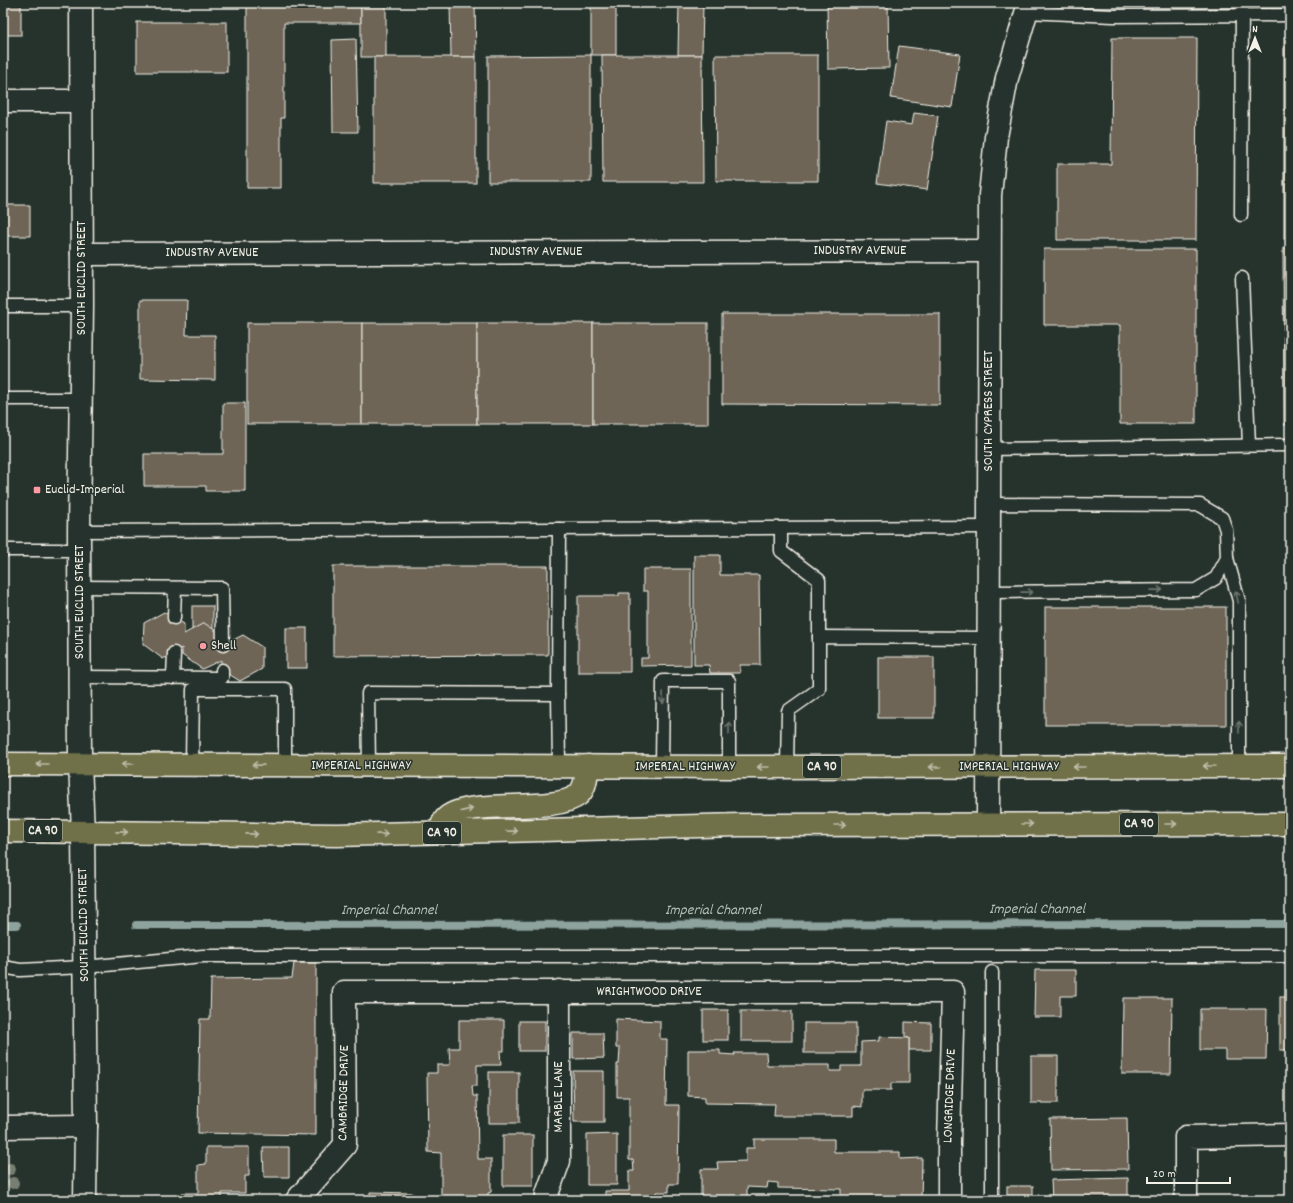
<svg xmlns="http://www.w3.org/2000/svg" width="1293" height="1203" viewBox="0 0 1293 1203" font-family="Dekko,sans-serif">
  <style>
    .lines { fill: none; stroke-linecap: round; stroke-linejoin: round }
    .stream { stroke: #8ea29e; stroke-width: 8 }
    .building { fill: #6e6557; stroke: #f4f1e8 }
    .lane-casing { stroke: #f4f1e8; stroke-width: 15 }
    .street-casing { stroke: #f4f1e8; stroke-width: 25 }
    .secondary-casing { stroke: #f4f1e8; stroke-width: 25 }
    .primary-casing { stroke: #f4f1e8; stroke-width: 25 }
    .lane { stroke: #26332d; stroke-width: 12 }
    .street { stroke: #26332d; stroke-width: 22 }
    .secondary { stroke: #26332d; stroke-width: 22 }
    .primary { stroke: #6f704a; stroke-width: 22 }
    .tree { fill: #777f73 }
    .oneway { stroke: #6e766e }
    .oneway2 { stroke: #bfbda9 }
    .poi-dot { fill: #ff9aa2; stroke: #26332d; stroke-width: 1.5 }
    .labels { text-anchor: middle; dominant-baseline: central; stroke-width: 3; stroke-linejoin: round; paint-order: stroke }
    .shield { fill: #26332d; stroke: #b6b8b0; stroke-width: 1 }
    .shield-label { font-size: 13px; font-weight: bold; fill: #f4f1e8 }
    .street-label { font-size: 14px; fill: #f4f1e8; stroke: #26332d }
    .poi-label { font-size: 14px; fill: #f4f1e8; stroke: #26332d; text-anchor: start }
    .water-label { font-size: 15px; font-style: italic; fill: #b0bdb7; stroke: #26332d }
  </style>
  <rect width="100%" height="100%" fill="#26332d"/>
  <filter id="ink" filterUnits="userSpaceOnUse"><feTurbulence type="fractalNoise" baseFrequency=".025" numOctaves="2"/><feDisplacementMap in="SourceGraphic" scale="8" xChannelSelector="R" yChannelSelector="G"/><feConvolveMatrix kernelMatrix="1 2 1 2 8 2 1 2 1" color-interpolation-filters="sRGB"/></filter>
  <g filter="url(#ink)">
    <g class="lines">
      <g class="stream">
        <polyline points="3,925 17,925"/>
        <polyline points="136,925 1290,924"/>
      </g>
    </g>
    <g class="building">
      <rect x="3" y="3" width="18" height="32"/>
      <polygon points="247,3 361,3 361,23 284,23 284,118 281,118 281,188 247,188"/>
      <rect x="361" y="3" width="25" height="54"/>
      <polygon points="450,3 475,3 476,57 451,57"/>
      <rect x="591" y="3" width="25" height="52"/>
      <polygon points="679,3 703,3 702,55 678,55"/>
      <polygon points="827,3 888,3 889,68 828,69"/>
      <rect x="137" y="22" width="90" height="50"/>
      <rect x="1284" y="37" width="6" height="202"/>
      <polygon points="1112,38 1197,38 1196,240 1057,240 1057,164 1111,164"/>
      <polygon points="356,39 358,132 333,132 332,40"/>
      <polygon points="899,46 960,54 952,107 891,98"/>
      <polygon points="591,55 591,182 488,182 488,56"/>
      <polygon points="602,55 702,55 703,182 603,182"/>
      <polygon points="715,55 818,55 818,181 716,181"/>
      <rect x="374" y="57" width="102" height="126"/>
      <polygon points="914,113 938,116 927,190 877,183 886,121 912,125"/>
      <polygon points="3,189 4,189 4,205 30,205 30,236 3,236"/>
      <polygon points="1283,248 1290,248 1290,425 1284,425"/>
      <polygon points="1044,249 1196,249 1196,424 1120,424 1120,325 1044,325"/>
      <polygon points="140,300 187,300 186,335 215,335 215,380 140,379"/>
      <polygon points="722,314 940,314 940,405 722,404"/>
      <rect x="247" y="323" width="115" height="101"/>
      <rect x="362" y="323" width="115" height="101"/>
      <rect x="477" y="323" width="116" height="101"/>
      <rect x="593" y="323" width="115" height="101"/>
      <polygon points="223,403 245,403 245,491 206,491 206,486 144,486 144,454 223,454"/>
      <polygon points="694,555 720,555 720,575 759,575 760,665 740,665 740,673 710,673 709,665 694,665"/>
      <polygon points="333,566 548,566 548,655 333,656"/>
      <polygon points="643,569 691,569 691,665 641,666 641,658 648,658 648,591 643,591"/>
      <polygon points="619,593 630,593 630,672 578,672 578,596 619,596"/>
      <rect x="192" y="606" width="21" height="47"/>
      <rect x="1045" y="607" width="181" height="118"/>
      <polygon points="164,612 184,624 184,634 204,623 224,636 223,645 243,635 262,647 262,669 240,681 222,670 221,668 221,660 202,669 182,655 182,648 163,659 143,644 144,623"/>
      <rect x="286" y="628" width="21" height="40"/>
      <rect x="878" y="657" width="56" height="61"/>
      <polygon points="294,963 316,963 316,1135 198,1133 200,1019 210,1019 211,979 292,978"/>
      <polygon points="1035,970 1076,970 1076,996 1060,996 1060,1017 1034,1017"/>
      <rect x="3" y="992" width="2" height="39"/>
      <rect x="1280" y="997" width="10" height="53"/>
      <polygon points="1123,998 1172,998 1171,1074 1122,1074"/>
      <polygon points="1200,1009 1267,1009 1266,1059 1225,1059 1225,1050 1200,1050"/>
      <rect x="703" y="1010" width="25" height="30"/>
      <rect x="741" y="1011" width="51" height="30"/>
      <polygon points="616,1019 660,1021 660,1039 667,1039 666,1105 679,1105 678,1184 669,1184 669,1192 656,1192 656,1200 605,1200 605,1191 629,1191 629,1171 634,1171 633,1160 629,1160 629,1097 617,1097 617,1064 619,1064 620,1048 616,1048"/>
      <polygon points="459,1020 504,1020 504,1051 500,1051 501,1065 477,1065 477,1086 472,1086 473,1096 477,1096 478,1159 491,1159 491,1192 488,1193 488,1200 441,1200 441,1153 428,1152 427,1073 437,1073 437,1065 450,1065 449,1048 459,1048"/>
      <rect x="519" y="1021" width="26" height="30"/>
      <polygon points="905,1022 931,1023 931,1050 909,1050 909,1038 905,1038"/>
      <rect x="804" y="1023" width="52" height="30"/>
      <polygon points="573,1033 603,1033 604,1058 573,1059"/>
      <polygon points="879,1037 909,1038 909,1083 891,1083 891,1090 862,1090 862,1107 853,1106 853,1116 774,1116 775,1104 705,1103 705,1097 688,1096 688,1050 720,1050 720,1054 735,1055 734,1053 766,1053 767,1065 830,1065 830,1071 841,1071 841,1066 861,1066 861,1042 879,1041"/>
      <rect x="1031" y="1056" width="27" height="47"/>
      <polygon points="573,1071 604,1071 604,1122 574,1122"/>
      <rect x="489" y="1072" width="30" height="51"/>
      <polygon points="1127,1118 1128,1169 1051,1170 1050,1119"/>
      <polygon points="617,1134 617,1185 587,1185 587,1135"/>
      <rect x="503" y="1135" width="30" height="51"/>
      <polygon points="754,1139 834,1139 834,1152 900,1152 900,1159 922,1158 921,1200 874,1199 874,1200 841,1200 841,1189 778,1188 778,1183 768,1182 767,1188 747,1187 747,1200 701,1200 701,1169 718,1169 717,1162 746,1161 746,1148 754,1148"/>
      <polygon points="206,1147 249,1147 249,1176 245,1176 245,1193 222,1193 222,1200 182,1200 182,1193 198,1193 198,1165 206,1164"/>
      <polygon points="263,1147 289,1147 289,1177 264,1177"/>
      <polygon points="1128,1178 1128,1200 1052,1200 1051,1180"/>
      <rect x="1007" y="1186" width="26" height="14"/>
      <polygon points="370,1192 412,1193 418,1200 370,1200"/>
      <rect x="327" y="1199" width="30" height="1"/>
      <polygon points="503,1199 533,1199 533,1200 502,1200"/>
    </g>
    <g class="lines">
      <defs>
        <g id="lane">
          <polyline points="1026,12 1113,16 1290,15"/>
          <polyline points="1241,215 1242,3"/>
          <polyline points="1242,278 1249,445"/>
          <polyline points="3,306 82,306"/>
          <polyline points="3,399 80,399"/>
          <polyline points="988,449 1290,445"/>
          <polyline points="988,504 1200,505 1222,518 1226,530 1227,558 1239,601 1239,766"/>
          <polyline points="781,528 781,551 819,580 819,637"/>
          <polyline points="559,529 558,694 559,766"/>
          <polyline points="79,531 988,527"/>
          <polyline points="3,550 80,550"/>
          <polyline points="80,587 222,588 223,645"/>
          <polyline points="988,592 1196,590 1216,578 1227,558"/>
          <polyline points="174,618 175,588"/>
          <polyline points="80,677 222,678 222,670"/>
          <polyline points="173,678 174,653"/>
          <polyline points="192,765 193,689 285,689 285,765"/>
          <polyline points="369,766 368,693 558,694"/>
          <polyline points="662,766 663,681 729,681 729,767"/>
          <polyline points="787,767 788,711 819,689 819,637 988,638"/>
          <polyline points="3,967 20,970 84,967 203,956 1290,956"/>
          <polyline points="992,972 992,1200"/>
        </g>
        <g id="street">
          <polyline points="3,101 81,101"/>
          <polyline points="82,254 989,251"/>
          <polyline points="988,824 990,195 996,137 1007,78 1029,3"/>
          <polyline points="3,1127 86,1126"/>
          <polyline points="297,1200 345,1145 344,992 953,992 949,1142 949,1200"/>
          <polyline points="547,1200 547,1194 559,1161 559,991"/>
          <polyline points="1186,1200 1186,1137 1290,1135"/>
        </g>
        <polyline id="secondary" points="81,3 82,306 79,531 80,764 83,831 86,1126 85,1200"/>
        <g id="primary">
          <polyline points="3,764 729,767 1290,766"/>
          <polyline points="3,831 337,835 740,825 1290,824"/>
          <path d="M442 833C442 829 441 825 444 821 459 796 554 815 578 795 586 788 586 776 588 766"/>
        </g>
      </defs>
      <use href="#lane" class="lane-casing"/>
      <use href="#street" class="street-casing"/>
      <use href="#secondary" class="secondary-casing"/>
      <use href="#primary" class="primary-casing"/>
      <use href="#lane" class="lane"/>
      <use href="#street" class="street"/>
      <use href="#secondary" class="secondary"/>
      <use href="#primary" class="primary"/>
    </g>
    <g class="tree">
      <circle cx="10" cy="1169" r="6"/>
      <circle cx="13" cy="1183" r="6"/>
    </g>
    <defs><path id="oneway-shaft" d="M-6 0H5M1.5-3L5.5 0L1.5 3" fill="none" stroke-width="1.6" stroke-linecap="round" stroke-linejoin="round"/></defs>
    <g class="oneway">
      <use href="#oneway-shaft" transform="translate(1157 590) rotate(-1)"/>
      <use href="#oneway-shaft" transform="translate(1027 592) rotate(-1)"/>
      <use href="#oneway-shaft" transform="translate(1237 597) rotate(-102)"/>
      <use href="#oneway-shaft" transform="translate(663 698) rotate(91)"/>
      <use href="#oneway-shaft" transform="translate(1239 727) rotate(-90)"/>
      <use href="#oneway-shaft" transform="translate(729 728) rotate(-90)"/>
    </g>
    <g class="oneway2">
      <use href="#oneway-shaft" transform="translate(42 764) rotate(180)"/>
      <use href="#oneway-shaft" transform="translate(128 764) rotate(-180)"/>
      <use href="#oneway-shaft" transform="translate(258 765) rotate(-179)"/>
      <use href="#oneway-shaft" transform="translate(1209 766) rotate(180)"/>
      <use href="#oneway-shaft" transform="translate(763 767) rotate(180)"/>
      <use href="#oneway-shaft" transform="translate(935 767) rotate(180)"/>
      <use href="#oneway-shaft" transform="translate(1079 767) rotate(180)"/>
      <use href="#oneway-shaft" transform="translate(467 810) rotate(-13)"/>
      <use href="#oneway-shaft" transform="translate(1027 824)"/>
      <use href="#oneway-shaft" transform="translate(1171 824)"/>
      <use href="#oneway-shaft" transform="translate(840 825)"/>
      <use href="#oneway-shaft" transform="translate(512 831) rotate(-2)"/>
      <use href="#oneway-shaft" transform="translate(122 832) rotate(1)"/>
      <use href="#oneway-shaft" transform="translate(252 834) rotate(1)"/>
      <use href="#oneway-shaft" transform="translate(382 834) rotate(-1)"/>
    </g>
  </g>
  <g class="poi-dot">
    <rect x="33" y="486" width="8" height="8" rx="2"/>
    <circle cx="203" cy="646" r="4"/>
  </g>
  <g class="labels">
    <g class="shield">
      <rect x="803" y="756" width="38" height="22" rx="3"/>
      <rect x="1120" y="813" width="38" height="22" rx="3"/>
      <rect x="24" y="820" width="38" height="22" rx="3"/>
      <rect x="423" y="822" width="38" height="22" rx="3"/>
    </g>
    <g class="shield-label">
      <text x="822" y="767">CA 90</text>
      <text x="1139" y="824">CA 90</text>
      <text x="43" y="831">CA 90</text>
      <text x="442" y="833">CA 90</text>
    </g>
    <g class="street-label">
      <text x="860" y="251">INDUSTRY AVENUE</text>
      <text x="536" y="252">INDUSTRY AVENUE</text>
      <text x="212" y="253">INDUSTRY AVENUE</text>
      <text transform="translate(82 278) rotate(-90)">SOUTH EUCLID STREET</text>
      <text transform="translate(989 411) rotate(-90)">SOUTH CYPRESS STREET</text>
      <text transform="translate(80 602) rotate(-90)">SOUTH EUCLID STREET</text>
      <text x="361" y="766">IMPERIAL HIGHWAY</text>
      <text x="685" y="767">IMPERIAL HIGHWAY</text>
      <text x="1009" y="767">IMPERIAL HIGHWAY</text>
      <text transform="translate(84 925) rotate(-91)">SOUTH EUCLID STREET</text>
      <text x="649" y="992">WRIGHTWOOD DRIVE</text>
      <text transform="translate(344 1093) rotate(-89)">CAMBRIDGE DRIVE</text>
      <text transform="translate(950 1096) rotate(-88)">LONGRIDGE DRIVE</text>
      <text transform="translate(559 1097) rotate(-90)">MARBLE LANE</text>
    </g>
    <g class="poi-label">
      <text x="45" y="490">Euclid-Imperial</text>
      <text x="211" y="646">Shell</text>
    </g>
    <g class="water-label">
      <text x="1037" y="910">Imperial Channel</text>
      <text x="389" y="911">Imperial Channel</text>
      <text x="713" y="911">Imperial Channel</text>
    </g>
  </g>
  <rect width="1293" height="1203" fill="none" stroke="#26332d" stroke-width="16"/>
  <rect x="8" y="8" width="1277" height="1187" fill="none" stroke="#f4f1e8" stroke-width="1.5" filter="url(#ink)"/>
  <g transform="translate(1255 38)" stroke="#26332d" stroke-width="3" paint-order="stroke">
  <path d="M0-3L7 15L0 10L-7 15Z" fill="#f4f1e8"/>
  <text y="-6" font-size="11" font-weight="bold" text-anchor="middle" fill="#f4f1e8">N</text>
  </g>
  <path d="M1147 1177v6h83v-6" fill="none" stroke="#f4f1e8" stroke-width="2"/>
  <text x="1153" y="1177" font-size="12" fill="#f4f1e8" stroke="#26332d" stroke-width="3" paint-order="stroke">20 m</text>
</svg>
